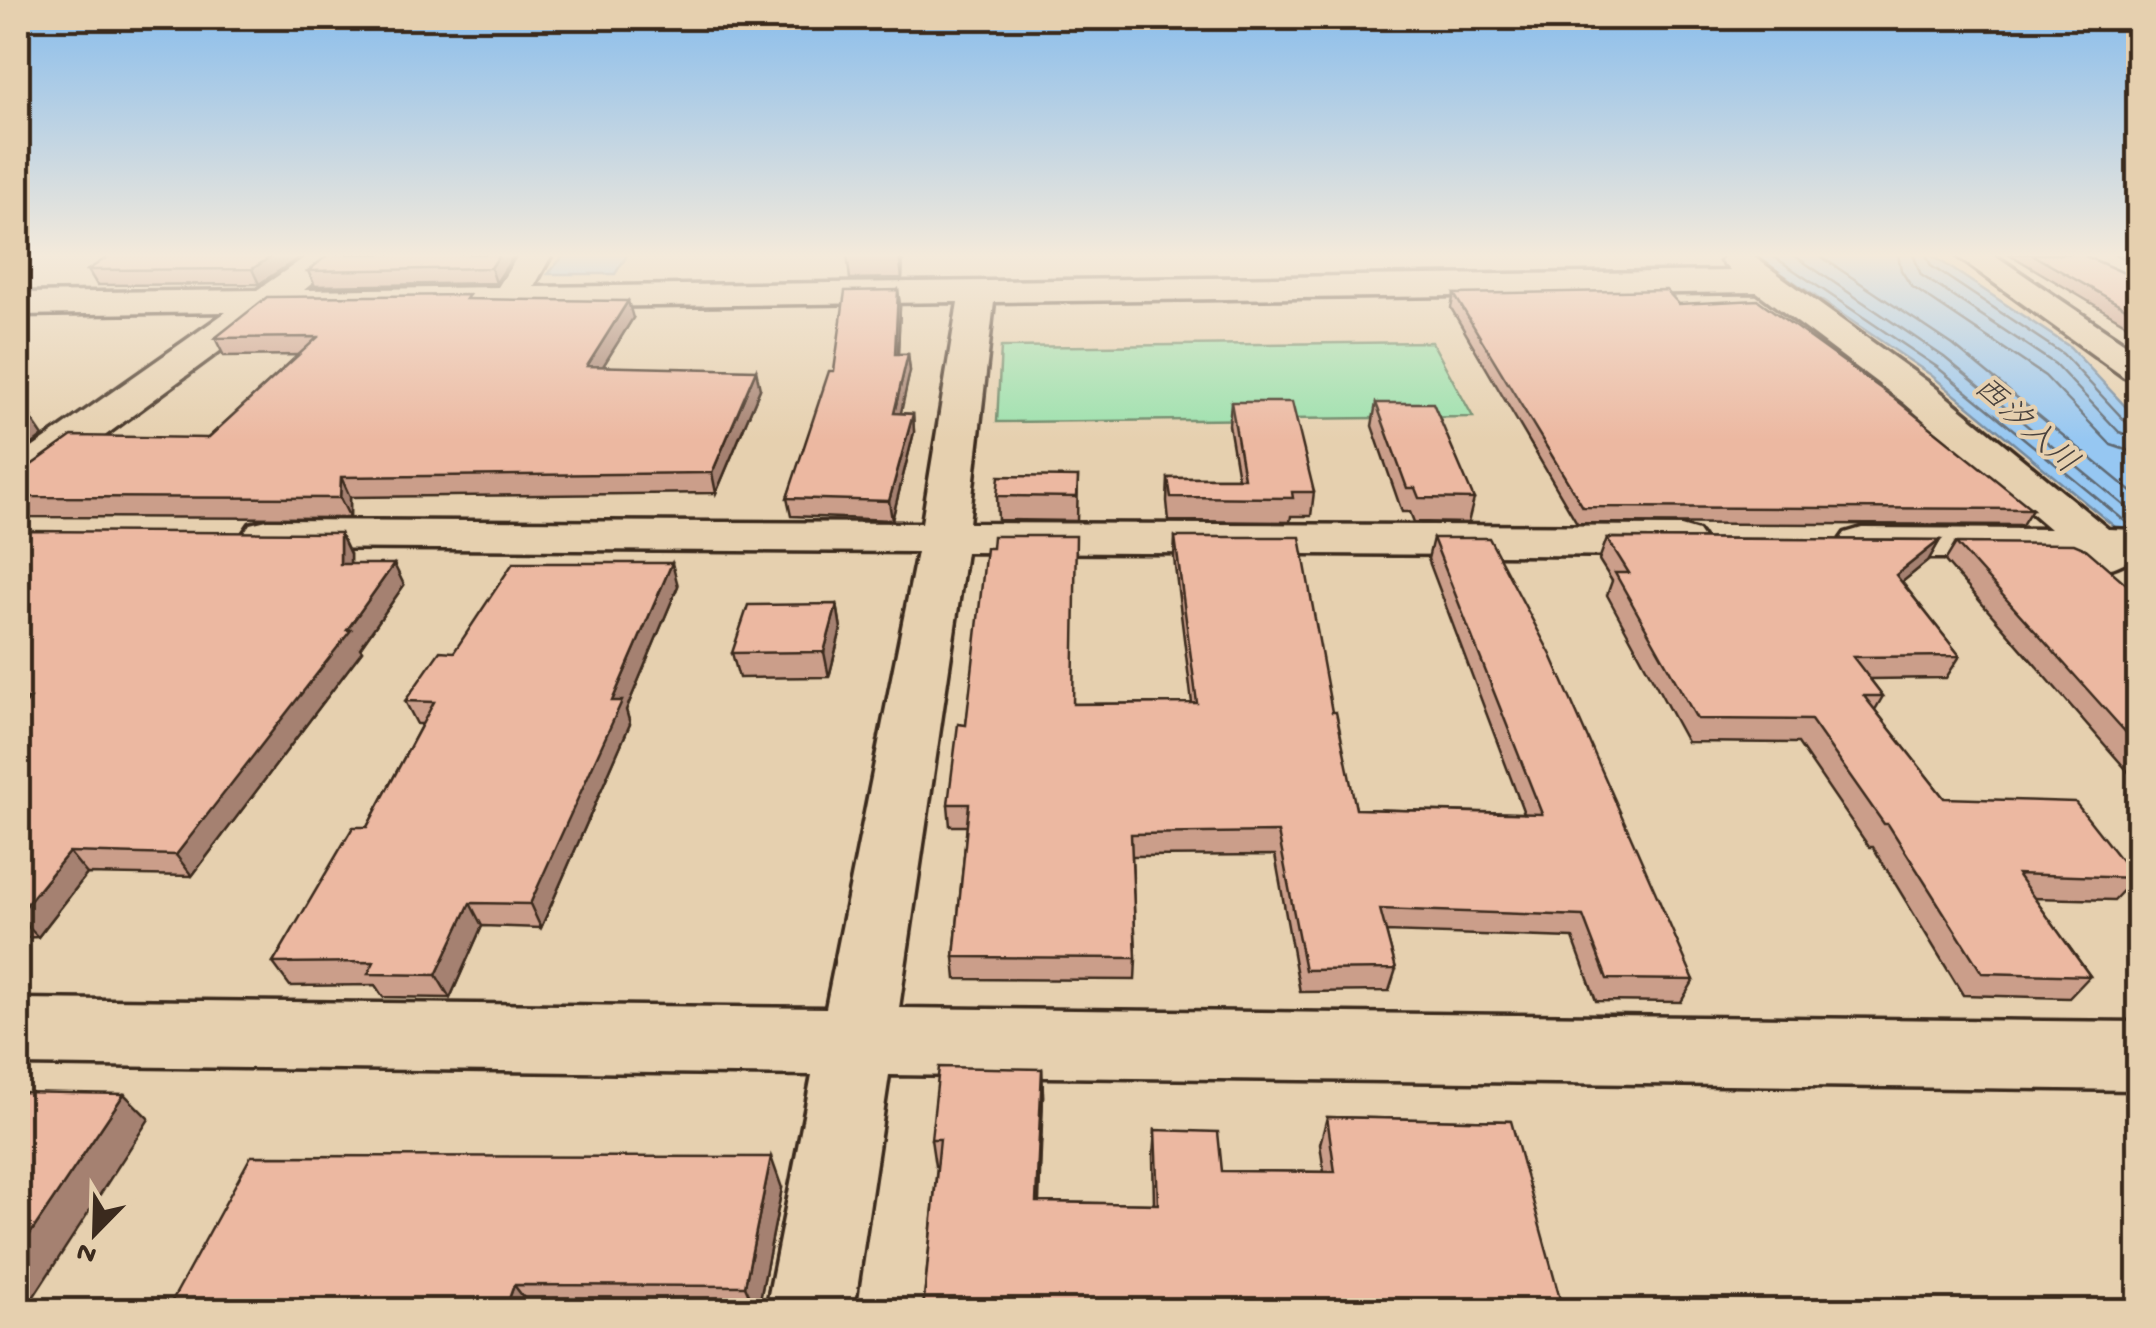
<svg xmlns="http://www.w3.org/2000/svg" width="2156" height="1328" viewBox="0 0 2156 1328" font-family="'Gochi Hand','Klee One',sans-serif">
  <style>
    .green { fill: #9be1ad; stroke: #6b8666; stroke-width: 2.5 }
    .water { fill: #96c7f2; stroke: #72889d; stroke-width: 2.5 }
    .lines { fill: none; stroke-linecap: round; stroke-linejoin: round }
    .shore { stroke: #5f6973; stroke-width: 2.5 }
    .street-casing { stroke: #3b2a1e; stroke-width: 7 }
    .secondary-casing { stroke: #3b2a1e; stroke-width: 7 }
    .street { fill: #e6d0af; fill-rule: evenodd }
    .secondary { fill: #e6d0af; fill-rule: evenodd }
    .wall { fill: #cb9e8a; stroke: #3b2a1e; stroke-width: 2.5 }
    .shaded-wall { fill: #a58171; stroke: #3b2a1e; stroke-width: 2.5 }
    .building { fill: #ecb8a1; stroke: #3b2a1e; stroke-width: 2.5 }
    .labels { text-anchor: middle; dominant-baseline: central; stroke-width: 8; stroke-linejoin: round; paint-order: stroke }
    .far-water-label { font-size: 32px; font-style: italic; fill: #49423e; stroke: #e6d0af }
  </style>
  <rect width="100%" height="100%" fill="#e6d0af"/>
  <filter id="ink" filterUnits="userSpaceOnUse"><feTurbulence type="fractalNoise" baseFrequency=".01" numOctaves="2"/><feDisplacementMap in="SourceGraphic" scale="20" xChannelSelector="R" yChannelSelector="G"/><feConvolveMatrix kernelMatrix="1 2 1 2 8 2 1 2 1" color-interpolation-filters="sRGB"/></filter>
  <g filter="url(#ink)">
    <polygon class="green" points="1432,342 1473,417 997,422 1001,347"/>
    <g class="water">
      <polygon points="565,254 628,254 615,274 548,274"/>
      <polygon points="1753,254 1930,254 2070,347 2138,420 2138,546 1931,375"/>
    </g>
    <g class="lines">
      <g class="shore">
        <polyline points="1770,254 1937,367 2132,527"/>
        <polyline points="1792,254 1944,357 2138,517"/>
        <polyline points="1817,254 1953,345 2138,497"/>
        <polyline points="1898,254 1901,270 1911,286 2045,376 2111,445 2138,454"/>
        <polyline points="1913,254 1921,275 2055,364 2119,432 2138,439"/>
        <polyline points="1926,254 1931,266 2063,354 2127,423 2138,426"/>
      </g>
      <defs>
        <g id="street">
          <path d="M310 254H348L304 290 498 287 519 254H552L534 287 1730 271 1721 261 1726 254H1750L1932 385 2108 529 2138 530V558C2117 562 2108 580 2083 558H1862L1845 553 1838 543 1845 533 1862 528 2050 529 1904 403 1757 292 994 302 969 523 1681 526 1698 531 1705 541 1698 551 1681 556 966 552 899 1008 2138 1022V1090L889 1075 854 1310H766L812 1075 18 1065V999L826 1008 917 552 267 548 250 544 243 534 250 524 267 520 922 523 958 302 274 311 34 488 18 491V458L226 312 18 315V293L257 290Z"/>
          <polygon points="2071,254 2112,254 2138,267 2138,291 2076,261"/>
        </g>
        <polygon id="secondary" points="1954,254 1993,254 2138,352 2138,381 2124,377"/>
      </defs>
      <use href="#street" class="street-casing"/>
      <use href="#secondary" class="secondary-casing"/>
      <use href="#street" class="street"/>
      <use href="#secondary" class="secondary"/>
    </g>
    <g class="wall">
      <polygon points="305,254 259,284 97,285 88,270"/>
      <polygon points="515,254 496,283 315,286 308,271"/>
      <polygon points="847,254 903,254 902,278 850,279"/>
      <polygon points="2009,254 2081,254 2138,279 2138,326 2130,326"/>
      <polygon points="2120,254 2138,254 2138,263"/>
      <polygon points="898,290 900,307 898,354 908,354 910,371 900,413 913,414 914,432 892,520 791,516 787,498 834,371"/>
      <polygon points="1454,294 1679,304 2032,509 2022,525 1577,523 1451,308"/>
      <polygon points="471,299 633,318 603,366 760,389 716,493 350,497 350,518 18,517 18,472 208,438 298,355 224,356 215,338"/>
      <polygon points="1231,402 1314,492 1311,516 1291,516 1290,522 1169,521 1167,501 1168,478 1238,478 1229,425"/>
      <polygon points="1376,403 1474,499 1468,523 1414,522 1410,512 1402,512 1372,426"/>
      <polygon points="1078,477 1077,521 998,520 997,496"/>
      <polygon points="18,531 350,554 350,564 404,585 360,648 362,651 192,876 87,874 38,937 18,938"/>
      <polygon points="1175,537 1332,712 1356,809 1524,813 1428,559 1433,538 1694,980 1681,1002 1596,1001 1573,938 1386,932 1396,969 1389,991 1300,992 1275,855 1132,856 1136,958 1135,980 956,979 954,957 967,826 950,826 948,804 966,725 992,548 1074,704 1192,703 1174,558"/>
      <polygon points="1607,538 1940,540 1928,561 1902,582 1960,656 1946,678 1870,679 1883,696 1875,710 1944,798 2135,878 2114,900 2034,898 2090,976 2069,998 1963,995 1873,847 1869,847 1798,743 1687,742 1607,595 1612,581 1599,560"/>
      <polygon points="1956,543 2138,594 2138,783 1945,561"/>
      <polygon points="678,586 626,710 630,724 541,928 482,926 450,998 383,997 375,985 290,986 273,963 367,827 422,724 417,724 405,701 454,652"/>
      <polygon points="837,604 841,629 829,677 739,678 732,653"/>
      <polygon points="1042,1069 1043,1096 1039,1202 1154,1204 1153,1157 1155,1130 1222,1171 1324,1172 1320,1144 1327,1117 1511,1121 923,1310 937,1166 935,1166 931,1139"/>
      <polygon points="782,1188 758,1310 167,1310"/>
    </g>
    <g class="shaded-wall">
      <polygon points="275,254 305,254 259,284 252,269"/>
      <polygon points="500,254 515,254 496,283 491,268"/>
      <polygon points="899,254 903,254 902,278"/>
      <polygon points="898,290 900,307 897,371 895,354"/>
      <polygon points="628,301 633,318 592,384 587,366"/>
      <polygon points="908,354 910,371 897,431 894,413"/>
      <polygon points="756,370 760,389 716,493 712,473"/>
      <polygon points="913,414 914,432 892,520 889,501"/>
      <polygon points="30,417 43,436 18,456 18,426"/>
      <polygon points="341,477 350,497 350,518 340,498"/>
      <polygon points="340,533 350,554 350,585 340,564"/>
      <polygon points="1940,540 1928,561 1884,597 1896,575"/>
      <polygon points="672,563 678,586 626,710 630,724 541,928 530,904 612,701"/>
      <polygon points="394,564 404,585 360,648 362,651 192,876 176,855 347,630"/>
      <polygon points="837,604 841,629 829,677 824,652"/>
      <polygon points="69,852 87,874 38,937 18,916"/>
      <polygon points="470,903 482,926 450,998 436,975"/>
      <polygon points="1042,1069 1043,1096 1037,1228 1036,1202"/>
      <polygon points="124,1094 149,1119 25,1310 18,1310 18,1252"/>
      <polygon points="771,1157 782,1188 758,1310 756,1310 745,1286"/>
      <polygon points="514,1285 533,1310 505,1310"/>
    </g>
    <g class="building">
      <polygon points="112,254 275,254 252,269 88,270"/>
      <polygon points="329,254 500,254 491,268 308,271"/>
      <polygon points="2031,254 2081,254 2138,279 2138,315"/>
      <polygon points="898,290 895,354 908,354 894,413 913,414 889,501 787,498 829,371 834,371 845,291"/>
      <polygon points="1666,290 1679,304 1758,300 1894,398 2032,509 1583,507 1454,294"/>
      <polygon points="469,295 466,299 628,301 587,366 756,370 712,473 341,477 340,498 18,497 18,472 23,471 72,436 208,438 318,337 215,338 267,297"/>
      <polygon points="1231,402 1292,402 1314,492 1292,492 1293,498 1171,497 1168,478 1244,478"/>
      <polygon points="1376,403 1433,403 1474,499 1419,498 1415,488 1407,488"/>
      <polygon points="18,416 30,417 18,426"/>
      <polygon points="999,476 1078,477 1077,497 997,496"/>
      <polygon points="18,531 340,533 340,564 394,564 347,630 351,630 176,855 69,852 18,915 18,711 30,699 18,699"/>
      <polygon points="993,536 1076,536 1073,704 1197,703 1175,537 1300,537 1332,712 1336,712 1356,809 1542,814 1433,538 1489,538 1551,655 1694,980 1607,979 1583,916 1380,909 1396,969 1305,970 1278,832 1131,834 1136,958 954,957 969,804 948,804 958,724 966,725 986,548 992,548"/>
      <polygon points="1607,538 1940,540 1896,575 1960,656 1853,657 1883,696 1864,696 1944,798 2075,802 2135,878 2017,874 2090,976 1982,973 1888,824 1884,824 1811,720 1697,719 1615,573 1629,573"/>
      <polygon points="1956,543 2074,544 2086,549 2138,594 2138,746"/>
      <polygon points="513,563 672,563 612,701 622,701 530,904 470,903 436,975 368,974 374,962 273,963 353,827 367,827 434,702 405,701 440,651 454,652"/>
      <polygon points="837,604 824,652 732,653 748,605"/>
      <polygon points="939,1067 1042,1069 1036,1202 1158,1204 1155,1130 1218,1132 1222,1171 1335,1172 1327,1117 1511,1121 1563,1310 923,1310 940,1139 931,1139"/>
      <polygon points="18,1092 124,1094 18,1252"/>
      <polygon points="251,1156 771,1157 745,1286 514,1285 505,1310 167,1310"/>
      <polygon points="2138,1309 2138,1310 2079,1310"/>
    </g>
  </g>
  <linearGradient id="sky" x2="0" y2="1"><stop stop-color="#87bcec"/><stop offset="0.58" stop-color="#f4eadb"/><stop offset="1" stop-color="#f4eadb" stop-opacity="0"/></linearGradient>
  <rect width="2156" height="440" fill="url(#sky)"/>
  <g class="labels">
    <g class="far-water-label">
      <text transform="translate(2024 427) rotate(42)">西汐入川</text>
    </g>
  </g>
  <rect width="2156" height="1328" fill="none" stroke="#e6d0af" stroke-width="60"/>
  <rect x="30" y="30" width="2096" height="1268" fill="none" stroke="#3b2a1e" stroke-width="4" filter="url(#ink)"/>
  <g transform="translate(95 1233) rotate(203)" stroke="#e6d0af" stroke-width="8" paint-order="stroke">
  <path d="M0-8L18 38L0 25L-18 38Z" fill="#3b2a1e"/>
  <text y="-15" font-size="28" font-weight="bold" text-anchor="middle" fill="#3b2a1e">N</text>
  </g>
</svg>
